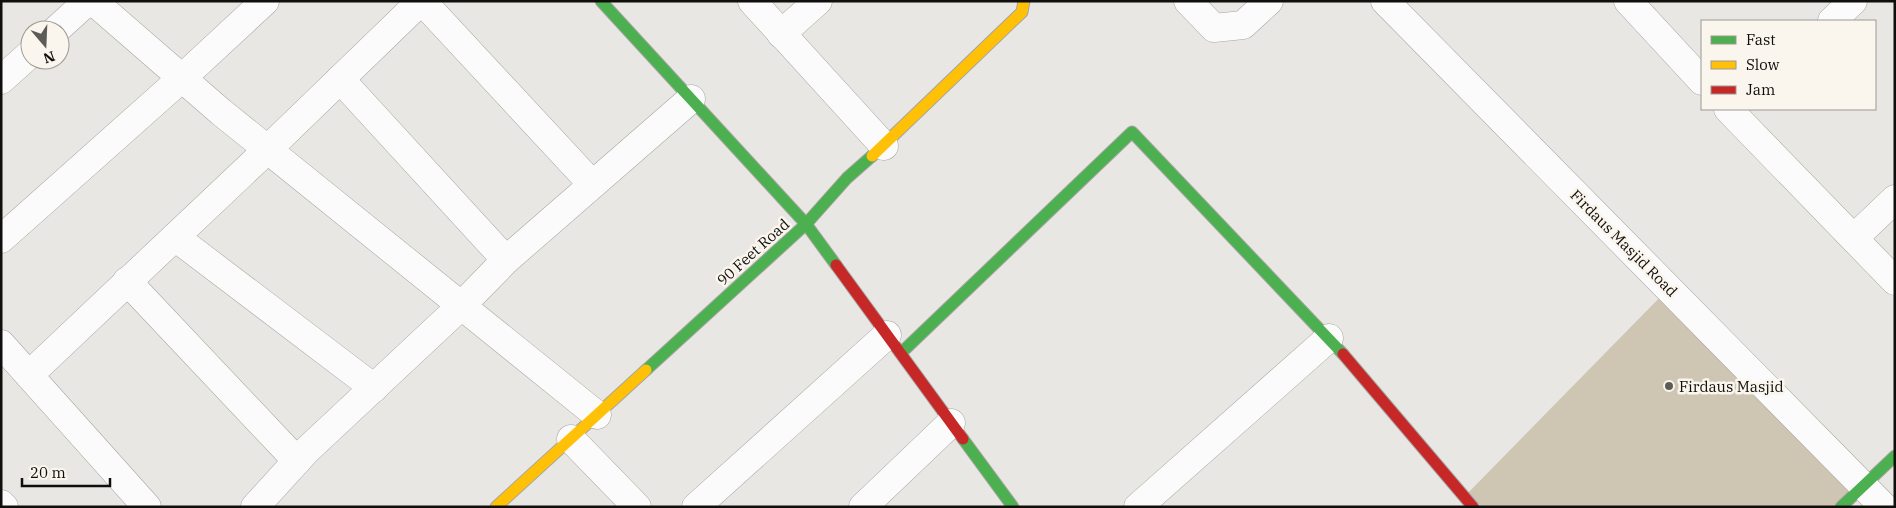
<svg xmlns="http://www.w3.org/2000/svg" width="1896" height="508" viewBox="0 0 1896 508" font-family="'IBM Plex Serif',serif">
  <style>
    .building { fill: #cfc5b3 }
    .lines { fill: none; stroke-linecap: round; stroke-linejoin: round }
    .street-casing { stroke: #a6a5a2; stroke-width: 29 }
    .fast-casing { stroke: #a6a5a2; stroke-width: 13 }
    .slow-casing { stroke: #a6a5a2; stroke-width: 13 }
    .jam-casing { stroke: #a6a5a2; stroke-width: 13 }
    .street { stroke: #fcfbfb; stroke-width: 28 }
    .fast { stroke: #4caf50; stroke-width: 11 }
    .slow { stroke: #ffc107; stroke-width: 11 }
    .jam { stroke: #c62828; stroke-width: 11 }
    .poi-dot { fill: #5c5b57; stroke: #faf5ed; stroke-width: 2 }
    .labels { text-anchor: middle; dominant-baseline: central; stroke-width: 5; stroke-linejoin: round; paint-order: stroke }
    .street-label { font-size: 15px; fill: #100f0c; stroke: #faf5ed }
    .poi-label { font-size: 15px; fill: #100f0c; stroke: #faf5ed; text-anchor: start }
  </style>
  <rect width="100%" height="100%" fill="#e9e7e3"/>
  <polygon class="building" points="1669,288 1863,484 1839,507 1474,507 1465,496"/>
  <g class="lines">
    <defs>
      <g id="street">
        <polyline points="93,1 221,112 597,415"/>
        <polyline points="422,1 592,184"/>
        <polyline points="752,1 884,146"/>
        <polyline points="1188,1 1214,28 1243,25 1269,1"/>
        <polyline points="1385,1 1884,507"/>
        <polyline points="1628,1 1702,81"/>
        <polyline points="1832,21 1853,1"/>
        <polyline points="56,30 88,1"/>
        <polyline points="781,34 818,1"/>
        <polyline points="340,79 506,260"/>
        <polyline points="1,80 30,54"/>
        <polyline points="1728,109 1895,281"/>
        <polyline points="175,237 374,388"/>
        <polyline points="1854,238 1895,199"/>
        <polyline points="1,239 182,78 265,1"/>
        <polyline points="127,281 297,461"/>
        <polyline points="1,344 147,507"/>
        <polyline points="29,375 267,150 421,1"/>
        <polyline points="571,439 637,507"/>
        <polyline points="1,504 4,507"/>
        <polyline points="255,507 306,451 461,306 506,260 691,99"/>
        <polyline points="696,507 887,335"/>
        <polyline points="863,507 951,423"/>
        <polyline points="1138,507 1329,338"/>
      </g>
      <g id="fast">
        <polyline points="601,1 806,224 836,265"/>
        <polyline points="901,353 1132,132 1343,354"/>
        <polyline points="646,370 806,224 847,178 872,156"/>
        <polyline points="963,439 1013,507"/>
        <polyline points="1841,507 1895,456"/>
      </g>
      <g id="slow">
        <polyline points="872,156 1022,12 1024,1"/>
        <polyline points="496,507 646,370"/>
      </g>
      <g id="jam">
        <polyline points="836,265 963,439"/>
        <polyline points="1343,354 1473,507"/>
      </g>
    </defs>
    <use href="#street" class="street-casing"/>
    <use href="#fast" class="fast-casing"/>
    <use href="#slow" class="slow-casing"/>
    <use href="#jam" class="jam-casing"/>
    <use href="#street" class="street"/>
    <use href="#fast" class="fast"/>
    <use href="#slow" class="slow"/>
    <use href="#jam" class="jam"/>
  </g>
  <circle class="poi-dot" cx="1669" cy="386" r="5"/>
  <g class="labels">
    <g class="street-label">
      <text transform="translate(1624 243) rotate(45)">Firdaus Masjid Road</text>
      <text transform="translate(753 252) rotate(-42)">90 Feet Road</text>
    </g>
    <g class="poi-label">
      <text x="1679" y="386">Firdaus Masjid</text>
    </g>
  </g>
  <rect width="1896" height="508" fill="none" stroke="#100f0c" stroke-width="5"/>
  <rect x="1701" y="20" width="175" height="90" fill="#faf5ed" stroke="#9c9993"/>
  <rect x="1711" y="36" width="25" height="8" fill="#4caf50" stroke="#9c9993"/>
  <text x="1746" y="45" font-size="15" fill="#100f0c">Fast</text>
  <rect x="1711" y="61" width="25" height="8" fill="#ffc107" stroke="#9c9993"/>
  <text x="1746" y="70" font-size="15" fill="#100f0c">Slow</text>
  <rect x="1711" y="86" width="25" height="8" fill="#c62828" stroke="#9c9993"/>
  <text x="1746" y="95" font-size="15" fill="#100f0c">Jam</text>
  <g transform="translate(45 45) rotate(161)"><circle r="24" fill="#faf5ed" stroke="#9c9993"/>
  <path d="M0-4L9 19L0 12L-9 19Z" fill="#5c5b57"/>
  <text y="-8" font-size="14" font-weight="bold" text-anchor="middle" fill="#100f0c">N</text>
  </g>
  <path d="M22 478v8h88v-8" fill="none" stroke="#100f0c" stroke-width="2.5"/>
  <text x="30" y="478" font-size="15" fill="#100f0c" stroke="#faf5ed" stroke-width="4" paint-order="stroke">20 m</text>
</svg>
